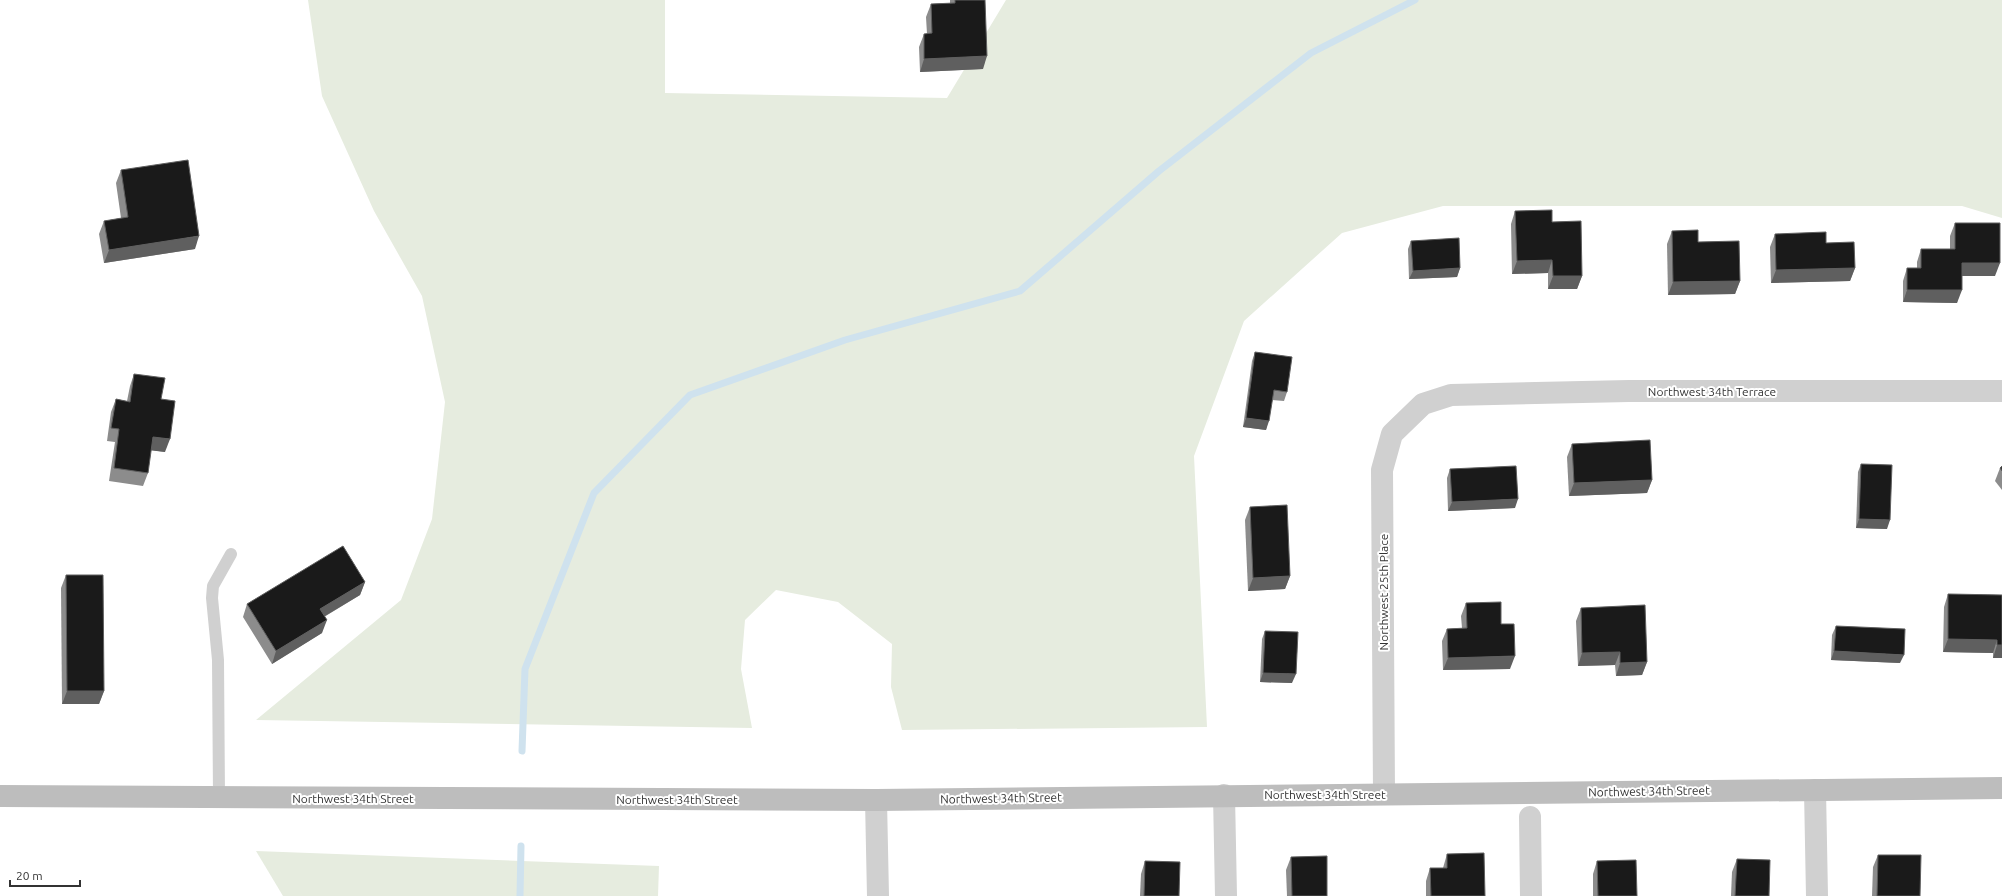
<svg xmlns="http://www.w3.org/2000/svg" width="2002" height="896" viewBox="0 0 2002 896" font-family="Ubuntu,sans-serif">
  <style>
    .green { fill: #e6ecdf }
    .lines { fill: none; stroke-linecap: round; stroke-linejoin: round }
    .stream { stroke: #cfe2ee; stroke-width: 7 }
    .service { stroke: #d0d0d0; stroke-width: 12 }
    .minor { stroke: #d0d0d0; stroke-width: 22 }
    .secondary { stroke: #bdbdbd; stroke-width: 22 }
    .wall { fill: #8c8c8c }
    .shaded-wall { fill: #5f5f5f }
    .building { fill: #1a1a1a; stroke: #5f5f5f }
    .labels { text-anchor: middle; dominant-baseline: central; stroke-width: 4; stroke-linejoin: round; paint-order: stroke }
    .street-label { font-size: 12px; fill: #333; stroke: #fff }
  </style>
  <rect width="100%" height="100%" fill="#fff"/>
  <g class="green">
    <polygon points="308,0 665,0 665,93 947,98 1006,0 2002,0 2002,218 1962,206 1443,206 1342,233 1244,321 1194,456 1207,727 902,730 891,687 892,644 838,602 776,590 745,620 741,669 752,728 256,720 401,600 432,519 445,402 422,296 374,211 322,96"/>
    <polygon points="256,851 659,866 658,896 283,896"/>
  </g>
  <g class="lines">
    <g class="stream">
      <polyline points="522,751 525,669 594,493 690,395 845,340 1020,291 1159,171 1311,53 1415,0"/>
      <polyline points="520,896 521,846"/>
    </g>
    <polyline class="service" points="219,797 218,660 212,598 213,586 231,554"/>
    <g class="minor">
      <polyline points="1815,790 1817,896"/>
      <polyline points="1384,794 1382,470 1392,434 1423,404 1451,395 1629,391 2002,391"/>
      <polyline points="1224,795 1226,896"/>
      <polyline points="876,800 878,896"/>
      <polyline points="1530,817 1531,896"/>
    </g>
    <polyline class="secondary" points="0,796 876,800 2002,788"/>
  </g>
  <g class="wall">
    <polygon points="950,0 985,0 983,69 920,72 919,47 924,34 927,34 926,17 931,4 950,3"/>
    <polygon points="121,170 195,249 104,263 99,234 104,221 121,218 116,183"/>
    <polygon points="1515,211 1552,222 1582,276 1577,289 1548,289 1548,273 1512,274 1511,224"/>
    <polygon points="1955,223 1995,276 1962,276 1957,303 1903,302 1903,281 1907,268 1917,268 1917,262 1921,249 1950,249 1950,236"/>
    <polygon points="1672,231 1698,242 1740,281 1735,294 1668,295 1667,244"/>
    <polygon points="1775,234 1826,243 1855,268 1850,281 1771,283 1770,247"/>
    <polygon points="1411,241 1460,268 1457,277 1409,279 1408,249"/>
    <polygon points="1255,352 1287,392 1284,401 1272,400 1266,430 1243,427 1252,361"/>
    <polygon points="134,374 161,399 165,452 151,450 148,473 143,486 109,481 115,442 107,441 111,412 116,399 127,401 130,386"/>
    <polygon points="1572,444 1652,480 1647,493 1569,496 1567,457"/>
    <polygon points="1861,464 1887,529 1856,528 1858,472"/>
    <polygon points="2002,466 2002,490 1995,481 2000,468"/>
    <polygon points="1450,469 1515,508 1448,511 1447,478"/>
    <polygon points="1250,507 1290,576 1285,589 1248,591 1245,520"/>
    <polygon points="66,575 104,691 99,704 62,704 61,588"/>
    <polygon points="365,582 360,595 324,617 322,633 272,664 243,617 247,604"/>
    <polygon points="1948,594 2002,595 2002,658 1993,658 1993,653 1943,652 1944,607"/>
    <polygon points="1466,603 1510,669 1443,670 1442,641 1447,629 1462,628 1461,616"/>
    <polygon points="1581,608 1647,662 1642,675 1616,676 1615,665 1578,666 1576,621"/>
    <polygon points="1836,626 1900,663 1831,660 1832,635"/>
    <polygon points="1265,631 1292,683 1260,682 1262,639"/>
    <polygon points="1447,854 1485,896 1426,896 1426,881 1430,868 1443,868"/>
    <polygon points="1878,855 1920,896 1872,896 1873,867"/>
    <polygon points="1291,857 1327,896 1287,896 1286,870"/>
    <polygon points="1737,859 1769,896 1731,896 1732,872"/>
    <polygon points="1145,861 1179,896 1140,896 1141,874"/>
    <polygon points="1597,861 1637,896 1593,896 1593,874"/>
  </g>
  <g class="shaded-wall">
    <polygon points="987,56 983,69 920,72 924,59"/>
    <polygon points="199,236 195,249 104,263 109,250"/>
    <polygon points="1552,260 1548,273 1512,274 1517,261"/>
    <polygon points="1962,263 2000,263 1995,276 1957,276"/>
    <polygon points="1460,268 1457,277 1409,279 1413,271"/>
    <polygon points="1855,268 1850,281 1771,283 1776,270"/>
    <polygon points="1553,276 1582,276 1577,289 1548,289"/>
    <polygon points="1740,281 1735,294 1668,295 1673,282"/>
    <polygon points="1907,290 1962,290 1957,303 1903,302"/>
    <polygon points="1246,418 1269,421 1266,430 1243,427"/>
    <polygon points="153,437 170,439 165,452 148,450"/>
    <polygon points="1652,480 1647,493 1569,496 1574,483"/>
    <polygon points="1518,499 1515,508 1448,511 1452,502"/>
    <polygon points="1859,519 1890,520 1887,529 1856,528"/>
    <polygon points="1290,576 1285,589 1248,591 1253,578"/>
    <polygon points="365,582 360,595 315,622 320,609"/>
    <polygon points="327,620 322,633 272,664 276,651"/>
    <polygon points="1948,639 1997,640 1993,653 1943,652"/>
    <polygon points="1997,645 2002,645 2002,658 1993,658"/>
    <polygon points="1834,651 1904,655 1900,663 1831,660"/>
    <polygon points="1620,652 1615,665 1578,666 1582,653"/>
    <polygon points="1515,656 1510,669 1443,670 1448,658"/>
    <polygon points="1647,662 1642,675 1616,676 1620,663"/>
    <polygon points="1263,673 1296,674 1292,683 1260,682"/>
    <polygon points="67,691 104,691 99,704 62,704"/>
  </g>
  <g class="building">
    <polygon points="955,0 985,0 987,56 924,59 924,34 932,33 931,4 955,3"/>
    <polygon points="188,160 199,236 109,250 104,221 128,217 121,170"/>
    <polygon points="1552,210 1552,222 1581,221 1582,276 1553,276 1552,260 1517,261 1515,211"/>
    <polygon points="1955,223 2000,223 2000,263 1962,263 1962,290 1907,290 1907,268 1921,268 1921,249 1955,249"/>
    <polygon points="1698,230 1698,242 1739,241 1740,281 1673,282 1672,231"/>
    <polygon points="1826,232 1826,243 1854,242 1855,268 1776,270 1775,234"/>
    <polygon points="1459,238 1460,268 1413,271 1411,241"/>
    <polygon points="1255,352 1292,357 1287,392 1274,390 1269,421 1246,418"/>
    <polygon points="134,374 165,378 161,399 175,401 170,439 153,437 148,473 114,468 119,429 111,428 116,399 130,402"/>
    <polygon points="1650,440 1652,480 1574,483 1572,444"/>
    <polygon points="1861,464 1892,465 1890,520 1859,519"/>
    <polygon points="1516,466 1518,499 1452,502 1450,469"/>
    <polygon points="2002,466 2002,471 2000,468"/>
    <polygon points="1287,505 1290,576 1253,578 1250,507"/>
    <polygon points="343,546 365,582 320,609 327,620 276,651 247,604"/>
    <polygon points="66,575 103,575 104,691 67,691"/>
    <polygon points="1948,594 2002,595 2002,645 1997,645 1997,640 1948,639"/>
    <polygon points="1501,602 1501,624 1514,624 1515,656 1448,658 1447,629 1467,628 1466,603"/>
    <polygon points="1645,605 1647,662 1620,663 1620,652 1582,653 1581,608"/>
    <polygon points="1836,626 1905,629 1904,655 1834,651"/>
    <polygon points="1265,631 1298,632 1296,674 1263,673"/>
    <polygon points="1484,853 1485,896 1431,896 1430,868 1447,868 1447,854"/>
    <polygon points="1878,855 1921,855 1920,896 1877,896"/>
    <polygon points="1327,856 1327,896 1292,896 1291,857"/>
    <polygon points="1737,859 1770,860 1769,896 1735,896"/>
    <polygon points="1636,860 1637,896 1598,896 1597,861"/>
    <polygon points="1145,861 1180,862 1179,896 1144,896"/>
  </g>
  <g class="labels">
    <g class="street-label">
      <text x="1712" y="391">Northwest 34th Terrace</text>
      <text transform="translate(1383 592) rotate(-90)">Northwest 25th Place</text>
      <text transform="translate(1649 791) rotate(-1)">Northwest 34th Street</text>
      <text x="1325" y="794">Northwest 34th Street</text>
      <text x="353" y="798">Northwest 34th Street</text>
      <text transform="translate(1001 798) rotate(-1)">Northwest 34th Street</text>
      <text x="677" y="799">Northwest 34th Street</text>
    </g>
  </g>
  <path d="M10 880v6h70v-6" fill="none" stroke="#333333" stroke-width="2"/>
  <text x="16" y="880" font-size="12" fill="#333333" stroke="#ffffff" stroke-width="3" paint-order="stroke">20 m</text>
</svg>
